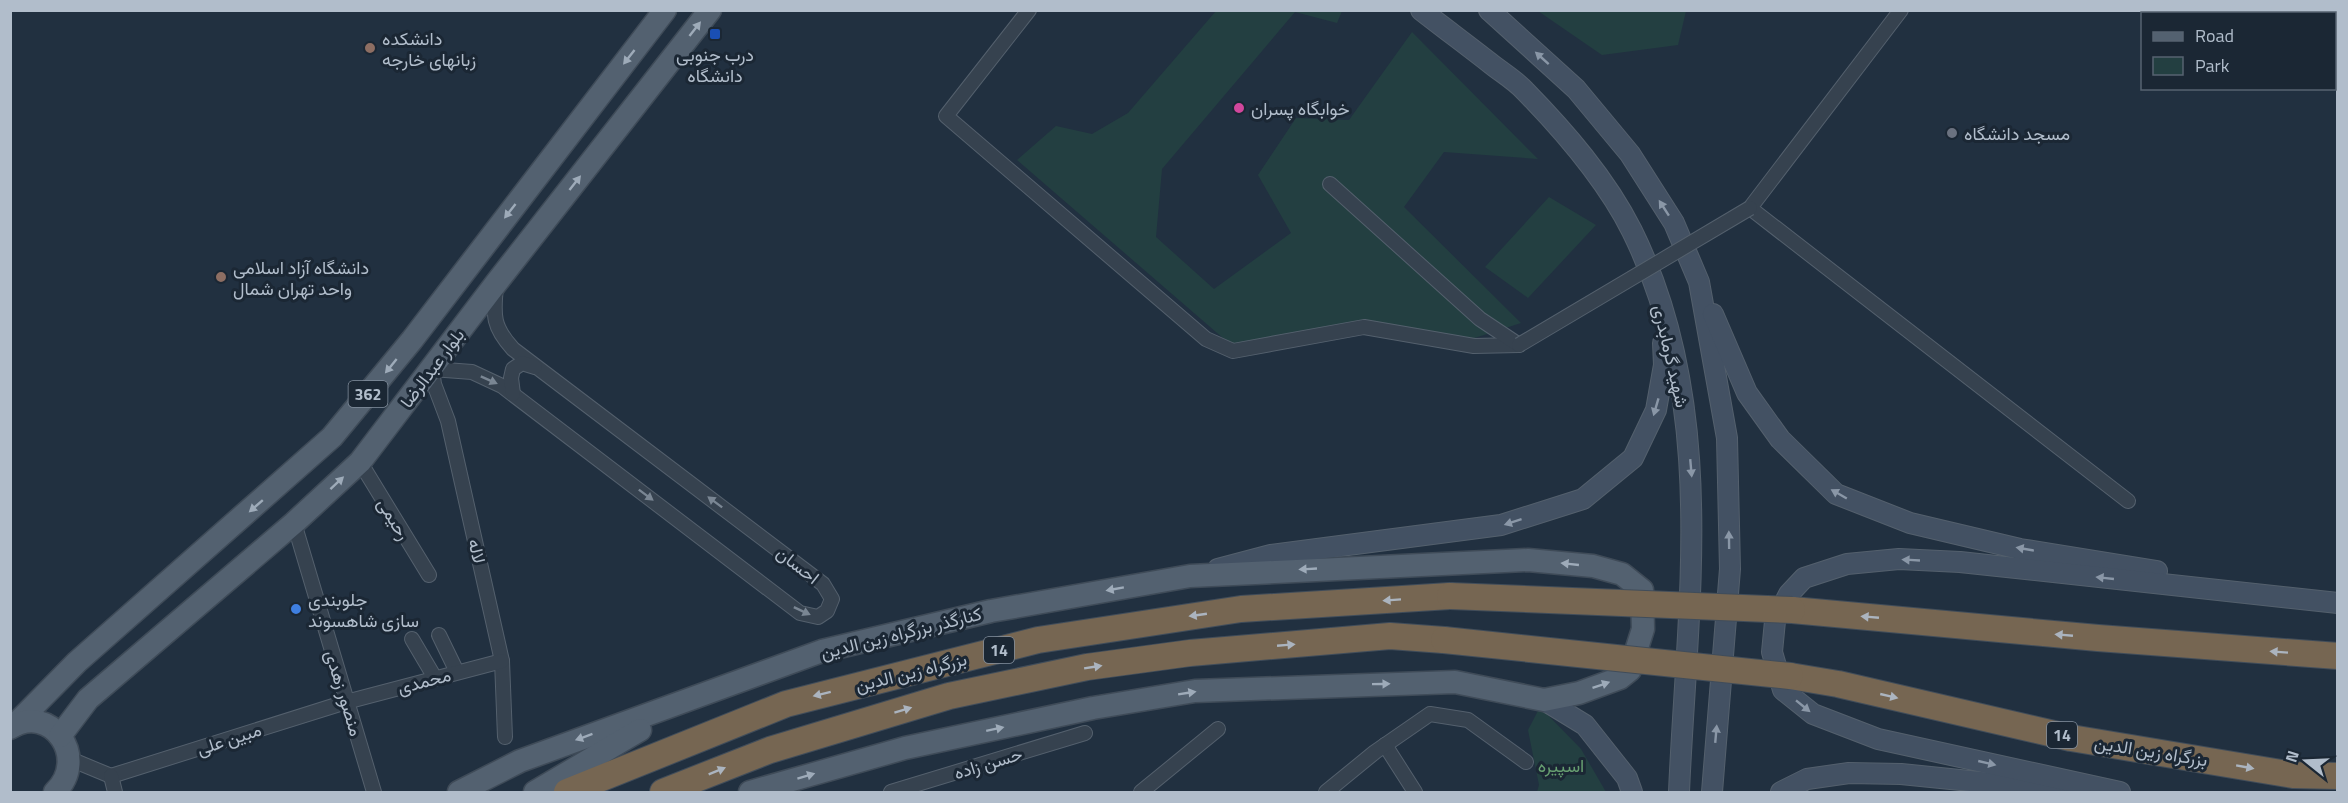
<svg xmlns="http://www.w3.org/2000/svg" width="2348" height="803" viewBox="0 0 2348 803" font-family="'Titillium Web',Vazirmatn,sans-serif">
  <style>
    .green { fill: #233f41 }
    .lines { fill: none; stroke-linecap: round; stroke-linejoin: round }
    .street-casing { stroke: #54606d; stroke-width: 16 }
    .secondary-casing { stroke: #54606d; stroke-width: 22 }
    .primary-casing { stroke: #3f4b58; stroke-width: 25 }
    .highway-casing { stroke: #414d5a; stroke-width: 28 }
    .street { stroke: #36424f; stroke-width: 14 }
    .secondary { stroke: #435163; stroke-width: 20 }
    .primary { stroke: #536170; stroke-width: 22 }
    .highway { stroke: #766652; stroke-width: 26 }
    .street-bridge-casing { stroke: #54606d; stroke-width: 16; stroke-linecap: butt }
    .highway-bridge-casing { stroke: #414d5a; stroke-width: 28; stroke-linecap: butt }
    .street-bridge { stroke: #36424f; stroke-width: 14 }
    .highway-bridge { stroke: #766652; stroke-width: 26 }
    .oneway { fill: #9eabb9 }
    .oneway2 { fill: #8a97a7 }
    .oneway3 { fill: #7a8693 }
    .oneway4 { fill: #abb4bf }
    .transit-dot { fill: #1a4fb4; stroke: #1b2734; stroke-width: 2 }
    .education-dot { fill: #8d6e63; stroke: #1b2734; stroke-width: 2 }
    .hotel-dot { fill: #d1479c; stroke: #1b2734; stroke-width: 2 }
    .worship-dot { fill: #6b7280; stroke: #1b2734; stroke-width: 2 }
    .shop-dot { fill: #3f7fe0; stroke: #1b2734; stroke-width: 2 }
    .labels { text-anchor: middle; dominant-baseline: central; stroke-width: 6; stroke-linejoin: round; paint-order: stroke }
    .shield { fill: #1b2734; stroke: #84909e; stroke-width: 1.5 }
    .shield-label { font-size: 16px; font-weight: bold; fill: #b1bdcb }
    .poi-label { font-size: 18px; fill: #b1bdcb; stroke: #1b2734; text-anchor: start }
    .street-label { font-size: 18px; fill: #b1bdcb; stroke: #1b2734 }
    .park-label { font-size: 18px; fill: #669e70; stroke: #1b2734 }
  </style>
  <rect width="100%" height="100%" fill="#213040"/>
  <g class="green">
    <polygon points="1216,11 1342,11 1337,23 1295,12 1162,169 1156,237 1214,289 1291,233 1258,175 1296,118 1349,120 1412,32 1538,159 1444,152 1404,207 1521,323 1456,344 1364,327 1231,345 1017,160 1056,126 1092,134 1128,113"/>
    <polygon points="1538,11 1686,11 1678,45 1602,55"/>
    <polygon points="1549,197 1596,225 1528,298 1485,267"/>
    <polygon points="1540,707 1581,749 1606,792 1537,792 1539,785 1528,730"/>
  </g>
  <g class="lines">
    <defs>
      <g id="street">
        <polyline points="1029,10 946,116 1206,339 1233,351 1364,327 1474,346 1519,345"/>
        <polyline points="1901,10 1750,208 2128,501"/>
        <polyline points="1330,184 1480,319 1519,345"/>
        <path d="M496 287C493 316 493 327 513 349L823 584 832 599 827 611 818 617 800 613 502 386 472 372 432 369 434 384 448 421 502 661 505 737"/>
        <polyline points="513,394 511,378 513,369 522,363 535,367"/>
        <polyline points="360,462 429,575"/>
        <polyline points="294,523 374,792"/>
        <polyline points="439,635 457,672"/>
        <polyline points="412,639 435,678"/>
        <polyline points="1385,745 1415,792"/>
        <polyline points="70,759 111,776"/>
        <polyline points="111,776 346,702 502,661"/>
        <polyline points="111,776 115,792"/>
        <polyline points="891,792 1085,733"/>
        <polyline points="1141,792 1218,729"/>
        <polyline points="1326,792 1375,752 1430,714 1468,720 1526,762"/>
      </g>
      <g id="secondary">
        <path d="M1421 10C1444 28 1467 45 1490 63 1501 72 1515 80 1525 91 1565 132 1606 179 1632 231 1719 407 1687 604 1679 792"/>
        <polyline points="1489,10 1576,89 1630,154 1674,223 1699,282 1727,438 1730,569 1712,792"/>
        <polyline points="1713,314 1747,393 1780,439 1836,494 1910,523 2020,549 2157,571"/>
        <polyline points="1218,569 1271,555 1501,525 1583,499 1633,458 1656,410 1664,365 1663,343"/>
        <polyline points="1544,700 1585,725 1627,778 1632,792"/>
        <polyline points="1781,792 1807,779 1849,773 1901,774 2059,790"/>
        <polyline points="2120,792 1878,739 1813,714 1783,690 1772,652 1775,621 1789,594 1804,578 1847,564 1899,559 1960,562 2338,603"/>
      </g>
      <g id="primary">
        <polyline points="15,725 77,662 332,437 412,340 665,10"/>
        <path d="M10 728C51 702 90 758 55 792"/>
        <polyline points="60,736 88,699 294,523 360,462 497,282 710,10"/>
        <polyline points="459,792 520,761 822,651 991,611 1190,576 1528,560 1593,566 1622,574 1642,590 1643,629 1630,670 1620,678 1579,693 1544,700 1455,682 1195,691 1093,708 905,748 750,792"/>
        <polyline points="535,792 640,730"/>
      </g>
      <g id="highway">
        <polyline points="1792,610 2098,638 2338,656"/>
        <polyline points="1790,676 1838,684 2071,738 2293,775 2338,776"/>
        <polyline points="567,792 786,704 1038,640 1241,609 1450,596"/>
        <polyline points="663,792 770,750 949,696 1087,667 1190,653 1390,636 1444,640"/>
      </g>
    </defs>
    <use href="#street" class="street-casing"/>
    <use href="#secondary" class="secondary-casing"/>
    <use href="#primary" class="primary-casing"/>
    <use href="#highway" class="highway-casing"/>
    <use href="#street" class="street"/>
    <use href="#secondary" class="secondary"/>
    <use href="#primary" class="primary"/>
    <use href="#highway" class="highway"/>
    <defs>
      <polyline id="street-bridge" points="1519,345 1750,208"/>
      <g id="highway-bridge">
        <polyline points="1450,596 1792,610"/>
        <polyline points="1444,640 1790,676"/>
      </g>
    </defs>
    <use href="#street-bridge" class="street-bridge-casing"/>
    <use href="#highway-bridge" class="highway-bridge-casing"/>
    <use href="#street-bridge" class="street-bridge"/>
    <use href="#highway-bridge" class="highway-bridge"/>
  </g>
  <defs><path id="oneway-solid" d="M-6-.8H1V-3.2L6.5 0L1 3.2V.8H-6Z" transform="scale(1.5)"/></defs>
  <g class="oneway">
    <use href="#oneway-solid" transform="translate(695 29) rotate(-52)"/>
    <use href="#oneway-solid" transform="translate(629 57) rotate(128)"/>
    <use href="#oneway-solid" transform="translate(575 183) rotate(-52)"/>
    <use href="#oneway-solid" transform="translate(510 211) rotate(128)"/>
    <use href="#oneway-solid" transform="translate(391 366) rotate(129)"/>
    <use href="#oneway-solid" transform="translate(337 483) rotate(-43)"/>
    <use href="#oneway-solid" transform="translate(256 506) rotate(139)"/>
    <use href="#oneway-solid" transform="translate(1570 564) rotate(-174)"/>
    <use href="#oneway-solid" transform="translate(1308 569) rotate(177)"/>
    <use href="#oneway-solid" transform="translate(1115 589) rotate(170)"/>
    <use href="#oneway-solid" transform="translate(1381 684) rotate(-1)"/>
    <use href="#oneway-solid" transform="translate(1601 685) rotate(-19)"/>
    <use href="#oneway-solid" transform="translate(1187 693) rotate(-9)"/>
    <use href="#oneway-solid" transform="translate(995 729) rotate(-12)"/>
    <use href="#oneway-solid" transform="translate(584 737) rotate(160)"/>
    <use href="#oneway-solid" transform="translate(806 776) rotate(-17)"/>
  </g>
  <g class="oneway2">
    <use href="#oneway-solid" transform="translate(1542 58) rotate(-138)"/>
    <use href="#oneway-solid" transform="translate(1664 208) rotate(-123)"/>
    <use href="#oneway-solid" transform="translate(1656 407) rotate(106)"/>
    <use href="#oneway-solid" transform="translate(1691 468) rotate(85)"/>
    <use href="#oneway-solid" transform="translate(1839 494) rotate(-150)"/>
    <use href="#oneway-solid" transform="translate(1513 522) rotate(162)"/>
    <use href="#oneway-solid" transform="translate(1729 540) rotate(-91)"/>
    <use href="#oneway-solid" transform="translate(2025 549) rotate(-170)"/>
    <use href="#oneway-solid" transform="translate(1911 560) rotate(-177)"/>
    <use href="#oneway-solid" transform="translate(2105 578) rotate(-174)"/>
    <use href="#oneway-solid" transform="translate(1803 706) rotate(39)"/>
    <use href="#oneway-solid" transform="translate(1716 734) rotate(-85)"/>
    <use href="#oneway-solid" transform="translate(1987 763) rotate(13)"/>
  </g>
  <g class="oneway3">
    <use href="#oneway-solid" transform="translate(489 380) rotate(24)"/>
    <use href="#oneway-solid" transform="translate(646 495) rotate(37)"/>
    <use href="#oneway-solid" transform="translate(715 502) rotate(-143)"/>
    <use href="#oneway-solid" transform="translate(802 611) rotate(25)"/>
  </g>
  <g class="oneway4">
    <use href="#oneway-solid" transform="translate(1392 600) rotate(176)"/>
    <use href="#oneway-solid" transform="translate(1198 615) rotate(172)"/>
    <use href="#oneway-solid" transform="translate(1870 617) rotate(-175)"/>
    <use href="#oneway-solid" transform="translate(2064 635) rotate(-175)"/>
    <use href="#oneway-solid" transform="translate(1286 645) rotate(-5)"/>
    <use href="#oneway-solid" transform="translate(2279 652) rotate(-176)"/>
    <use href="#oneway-solid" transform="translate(1093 667) rotate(-9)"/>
    <use href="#oneway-solid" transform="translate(822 694) rotate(166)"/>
    <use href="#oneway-solid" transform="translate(1889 696) rotate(13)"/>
    <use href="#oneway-solid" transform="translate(903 710) rotate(-17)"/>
    <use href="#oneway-solid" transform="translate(2245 767) rotate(10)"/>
    <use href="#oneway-solid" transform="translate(717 771) rotate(-22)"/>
  </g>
  <rect class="transit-dot" x="709" y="28" width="12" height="12" rx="3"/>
  <g class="education-dot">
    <circle cx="370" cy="48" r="6"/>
    <circle cx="221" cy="277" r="6"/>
  </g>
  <circle class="hotel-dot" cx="1239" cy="108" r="6"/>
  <circle class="worship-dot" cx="1952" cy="133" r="6"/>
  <circle class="shop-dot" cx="296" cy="609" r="6"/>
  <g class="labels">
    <g class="shield">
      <rect x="348.5" y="381" width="39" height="26" rx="4.5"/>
      <rect x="984" y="637" width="30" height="26" rx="4.5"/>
      <rect x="2047" y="722" width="30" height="26" rx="4.5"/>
    </g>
    <g class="shield-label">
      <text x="368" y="394">362</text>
      <text x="999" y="650">14</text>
      <text x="2062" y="735">14</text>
    </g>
    <g class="poi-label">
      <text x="382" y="38">دانشکده<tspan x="382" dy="21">زبانهای خارجه</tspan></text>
      <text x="715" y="54" text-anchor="middle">درب جنوبی<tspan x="715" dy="21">دانشگاه</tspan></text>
      <text x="1251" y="108">خوابگاه پسران</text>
      <text x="1964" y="133">مسجد دانشگاه</text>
      <text x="233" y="267">دانشگاه آزاد اسلامی<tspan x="233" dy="21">واحد تهران شمال</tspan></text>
      <text x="308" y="599">جلوبندی<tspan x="308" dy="21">سازی شاهسوند</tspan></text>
    </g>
    <g class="street-label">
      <text transform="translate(1671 356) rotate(77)">شهید گرمابدری</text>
      <text transform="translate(432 368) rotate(-53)">بلوار عبدالرضا</text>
      <text transform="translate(394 519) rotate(59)">رحیمی</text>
      <text transform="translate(477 551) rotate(77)">لاله</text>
      <text transform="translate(798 565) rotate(38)">احسان</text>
      <text transform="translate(901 633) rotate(-14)">کنارگذر بزرگراه زین الدین</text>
      <text transform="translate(911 672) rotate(-14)">بزرگراه زین الدین</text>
      <text transform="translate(424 681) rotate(-15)">محمدی</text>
      <text transform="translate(344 693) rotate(73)">منصور زهدی</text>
      <text transform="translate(229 739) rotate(-18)">مبین علی</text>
      <text transform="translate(2151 751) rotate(9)">بزرگراه زین الدین</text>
      <text transform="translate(988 763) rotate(-17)">حسن زاده</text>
    </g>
    <g class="park-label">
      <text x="1561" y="765">اسپیره</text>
    </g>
  </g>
  <rect width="2348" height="803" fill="none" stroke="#b1bdcb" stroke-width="24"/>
  <rect x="2141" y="12" width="195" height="78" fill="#1b2734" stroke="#576370" stroke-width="1.5"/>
  <rect x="2153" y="32" width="30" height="9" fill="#536170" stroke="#576370" stroke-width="1.5"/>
  <text x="2195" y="42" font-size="18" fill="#b1bdcb">Road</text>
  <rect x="2153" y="57" width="30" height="18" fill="#233f41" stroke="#576370" stroke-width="1.5"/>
  <text x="2195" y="72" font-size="18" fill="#b1bdcb">Park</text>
  <g transform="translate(2306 761) rotate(288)" stroke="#1b2734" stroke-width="4.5" paint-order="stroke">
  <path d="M0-4.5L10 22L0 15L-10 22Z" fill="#b1bdcb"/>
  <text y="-9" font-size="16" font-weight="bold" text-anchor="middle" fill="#b1bdcb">N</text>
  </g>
</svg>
